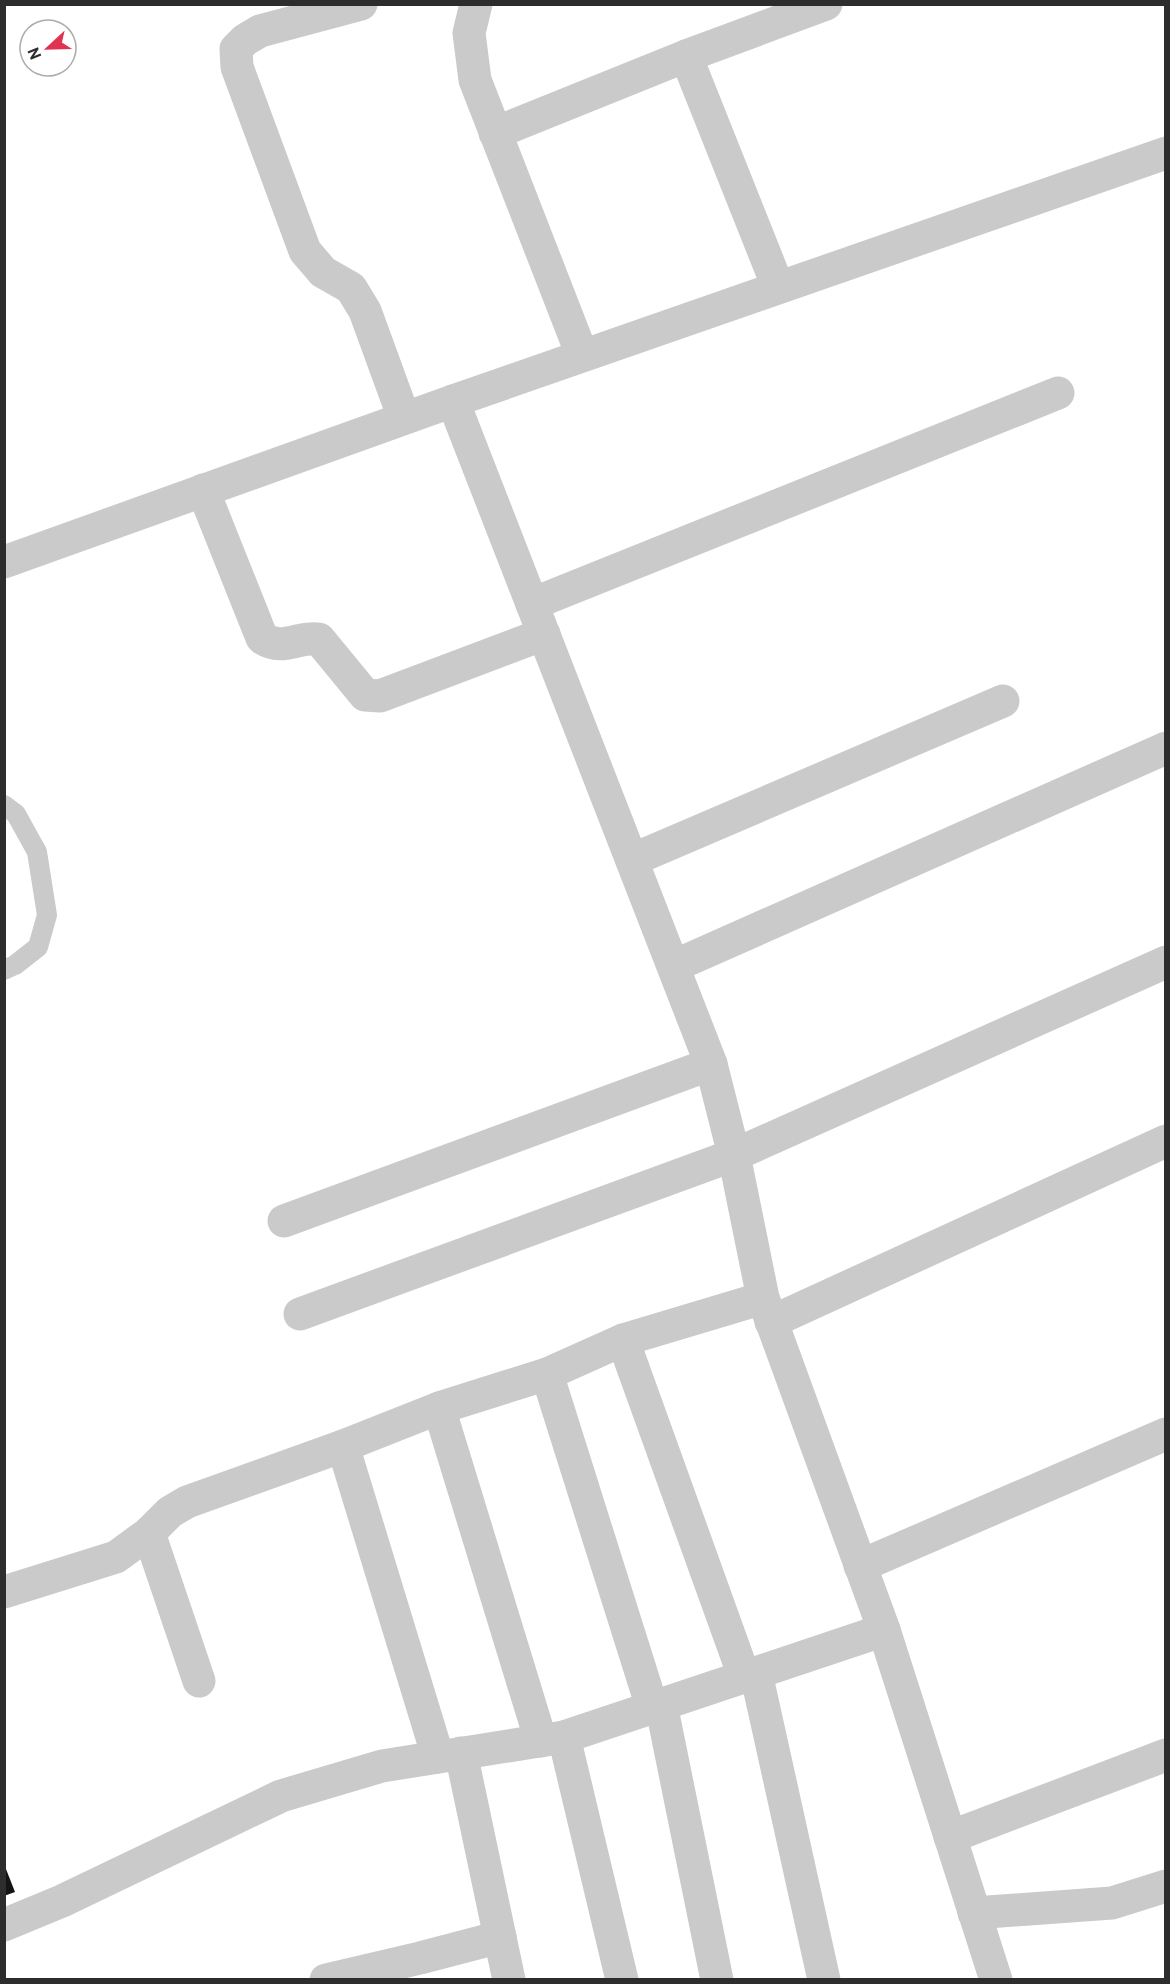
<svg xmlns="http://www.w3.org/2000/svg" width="1170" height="1984" viewBox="0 0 1170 1984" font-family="Overpass,sans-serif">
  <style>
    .building { fill: #141414 }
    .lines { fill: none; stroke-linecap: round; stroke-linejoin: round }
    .lane { stroke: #cacaca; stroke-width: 20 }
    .street { stroke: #cacaca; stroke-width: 33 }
  </style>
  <rect width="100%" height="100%" fill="#fff"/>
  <polygon class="building" points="4,1864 15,1892 4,1896"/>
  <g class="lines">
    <polyline class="lane" points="4,805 16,814 37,852 47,915 38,947 15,965 4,970"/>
    <g class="street">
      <polyline points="361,4 260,31 245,40 236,49 237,67 305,251 323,272 351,288 365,311 404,418"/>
      <polyline points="476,4 469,33 475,80 582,355"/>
      <polyline points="686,56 778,287"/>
      <polyline points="495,133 686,56 826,4"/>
      <polyline points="453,401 711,1064 734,1155 763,1298 884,1630 996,1980"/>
      <path d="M203 490 262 638C283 652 297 636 319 639L365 695 380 696 544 634"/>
      <polyline points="4,562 453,401 1166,153"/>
      <polyline points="532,604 1058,393"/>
      <polyline points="632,860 1003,701"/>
      <polyline points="674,966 1166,748"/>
      <polyline points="284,1221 711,1064"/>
      <polyline points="300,1314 734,1155 1166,962"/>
      <polyline points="771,1322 1166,1141"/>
      <polyline points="623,1340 744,1676"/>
      <polyline points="547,1374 652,1707"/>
      <polyline points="439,1408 541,1741"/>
      <polyline points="343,1446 438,1757"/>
      <polyline points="149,1533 199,1681"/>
      <polyline points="860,1566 1166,1434"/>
      <polyline points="4,1592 116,1557 149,1533 170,1512 187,1502 343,1446 439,1408 547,1374 623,1340 763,1298"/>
      <polyline points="756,1673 824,1980"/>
      <polyline points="661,1704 717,1980"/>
      <polyline points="564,1737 622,1980"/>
      <polyline points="461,1753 509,1980"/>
      <polyline points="950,1837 1166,1755"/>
      <polyline points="974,1913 1112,1903 1166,1886"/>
      <polyline points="4,1925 62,1901 281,1796 382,1766 564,1737 884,1630"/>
      <polyline points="326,1980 420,1958 500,1937"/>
    </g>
  </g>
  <rect width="1170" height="1984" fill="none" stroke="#2d2d2d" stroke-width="12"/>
  <g transform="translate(48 48) rotate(248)"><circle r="28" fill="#ffffff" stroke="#ababab" stroke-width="1.5"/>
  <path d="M0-4.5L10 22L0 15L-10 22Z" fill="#e03251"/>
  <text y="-9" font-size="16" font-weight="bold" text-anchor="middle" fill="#2d2d2d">N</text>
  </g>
</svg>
